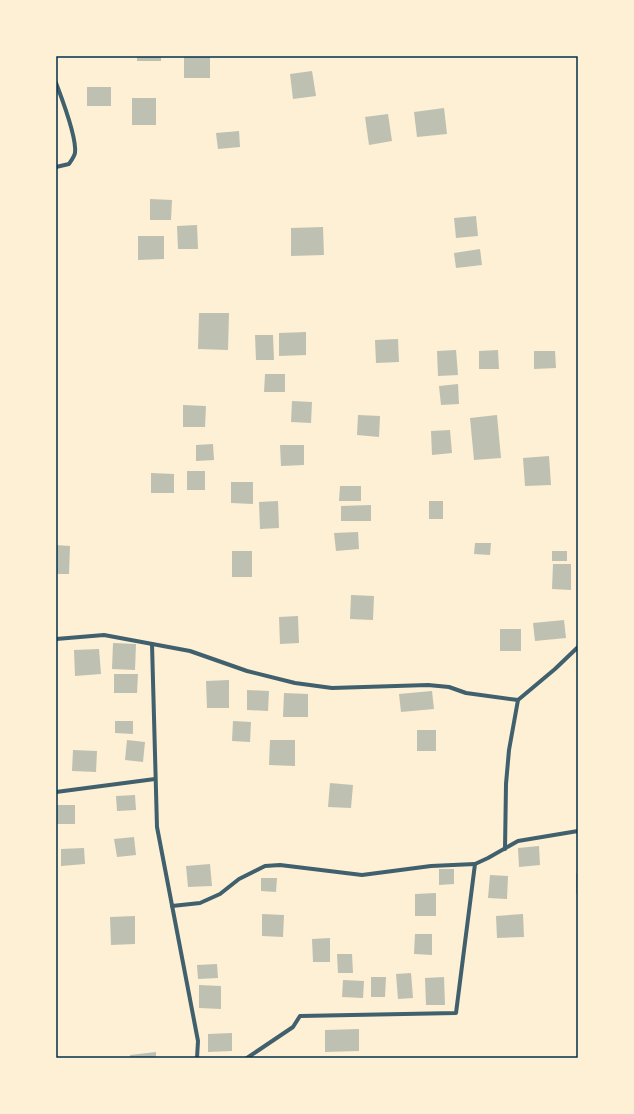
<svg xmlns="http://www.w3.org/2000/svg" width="634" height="1114" viewBox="0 0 634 1114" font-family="'IBM Plex Sans',sans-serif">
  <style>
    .building { fill: #bec0b2 }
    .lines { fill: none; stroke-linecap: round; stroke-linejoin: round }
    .minor { stroke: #3f606c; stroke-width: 4 }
    .neatline { fill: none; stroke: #003049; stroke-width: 1.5 }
  </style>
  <rect width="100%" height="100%" fill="#fdf0d5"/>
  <g class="building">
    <rect x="137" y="56" width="24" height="5"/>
    <rect x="184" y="56" width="26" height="22"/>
    <polygon points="312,71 316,96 293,99 290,74"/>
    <rect x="87" y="87" width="24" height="19"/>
    <rect x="132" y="98" width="24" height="27"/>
    <polygon points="444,108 447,134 417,137 414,112"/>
    <polygon points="388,114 392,141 369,145 365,117"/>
    <polygon points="239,131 240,147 218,149 216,133"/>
    <polygon points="150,199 172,200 171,220 150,220"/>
    <polygon points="476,216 478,236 456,238 454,218"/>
    <polygon points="197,225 198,249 178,249 177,226"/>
    <polygon points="323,227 324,255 291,256 291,228"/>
    <polygon points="138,236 164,236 164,259 138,260"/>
    <polygon points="480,249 482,265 456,268 454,253"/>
    <polygon points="199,313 229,313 228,350 198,349"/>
    <polygon points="306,332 306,355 279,356 279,333"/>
    <polygon points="255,335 273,335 274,360 256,360"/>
    <polygon points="398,339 399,362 376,363 375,340"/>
    <polygon points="456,350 458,375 438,376 437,351"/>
    <polygon points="498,350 499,369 479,369 479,351"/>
    <polygon points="534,351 555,351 556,368 534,369"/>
    <polygon points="265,374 285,374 285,392 264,392"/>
    <polygon points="458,384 459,404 441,405 439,386"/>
    <polygon points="292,401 312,402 311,423 291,422"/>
    <polygon points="183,405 206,406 205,427 183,427"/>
    <polygon points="358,415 380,416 379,437 357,435"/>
    <polygon points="497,415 501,458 474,460 470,418"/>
    <polygon points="450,430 452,453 432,455 431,431"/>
    <polygon points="213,444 214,460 196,461 196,445"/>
    <polygon points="280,445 304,445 304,465 281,466"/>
    <polygon points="549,456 551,485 525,486 523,458"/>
    <rect x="187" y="471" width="18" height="19"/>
    <polygon points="151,473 174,474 174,493 151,493"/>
    <polygon points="231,482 253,482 253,504 231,503"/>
    <polygon points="340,486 361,486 361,501 339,501"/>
    <polygon points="278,501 279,528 260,529 259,502"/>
    <rect x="429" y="501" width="14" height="18"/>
    <polygon points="371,505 371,521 341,521 341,506"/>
    <polygon points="358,532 359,549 336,551 334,533"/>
    <polygon points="475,543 491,543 490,555 474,554"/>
    <polygon points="56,545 70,546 69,574 56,574"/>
    <rect x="232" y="551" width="20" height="26"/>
    <rect x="552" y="551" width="15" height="10"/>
    <polygon points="553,564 571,564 571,590 552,589"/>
    <polygon points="351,595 374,596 373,620 350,619"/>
    <polygon points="298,616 299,643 280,644 279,617"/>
    <polygon points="564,620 566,638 535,641 533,623"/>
    <rect x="500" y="629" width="21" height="22"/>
    <polygon points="113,643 136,644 135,670 112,669"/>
    <polygon points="99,649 101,674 75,676 74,650"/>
    <polygon points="114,674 138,674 137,693 114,693"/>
    <polygon points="229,680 229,708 207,708 206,681"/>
    <polygon points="247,690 269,691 268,711 247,710"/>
    <polygon points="432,691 434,709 401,712 399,694"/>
    <polygon points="284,693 308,694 308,717 283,717"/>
    <polygon points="115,721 133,721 133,734 115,733"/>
    <polygon points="233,721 251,722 250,742 232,741"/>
    <rect x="417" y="730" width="19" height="21"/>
    <polygon points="127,740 145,742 143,762 125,760"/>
    <polygon points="270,740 295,740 295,766 269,765"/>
    <polygon points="73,750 97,751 96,772 72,771"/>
    <polygon points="330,783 353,785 351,808 328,807"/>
    <polygon points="135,795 136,810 117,811 116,796"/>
    <rect x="56" y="805" width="19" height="19"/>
    <polygon points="134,837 136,855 117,857 114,839"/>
    <polygon points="539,846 540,865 519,867 518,848"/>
    <polygon points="84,848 85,864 61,866 61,849"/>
    <polygon points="210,864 212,886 188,887 186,866"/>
    <polygon points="439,869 454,869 454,884 439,885"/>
    <rect x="576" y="873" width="2" height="21"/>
    <polygon points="490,875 508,876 507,899 488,898"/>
    <polygon points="261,878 277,878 276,892 261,891"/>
    <polygon points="436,893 436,916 415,916 415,894"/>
    <polygon points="262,914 284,915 283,937 262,936"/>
    <polygon points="523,914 524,937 497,938 496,916"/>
    <polygon points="135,916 135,944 111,945 110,917"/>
    <polygon points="415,934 432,934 432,955 414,954"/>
    <polygon points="330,938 330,962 313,962 312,939"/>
    <polygon points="337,954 352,954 353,973 338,973"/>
    <polygon points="217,964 218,978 198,979 197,965"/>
    <polygon points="411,973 413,998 398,999 396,974"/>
    <polygon points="371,977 386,977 385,997 371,997"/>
    <polygon points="444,977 445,1005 426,1005 425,978"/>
    <polygon points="343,980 364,981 363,998 342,997"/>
    <polygon points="199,985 221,986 221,1009 199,1008"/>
    <polygon points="359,1029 359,1051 325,1052 325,1030"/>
    <polygon points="232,1033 232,1051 208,1052 208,1034"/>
    <polygon points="156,1052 156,1058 130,1058 130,1055"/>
  </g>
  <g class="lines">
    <g class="minor">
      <path d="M56 83C62 99 77 137 75 153 74 157 71 161 69 164L56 167"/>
      <polyline points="56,639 104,635 190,651 247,671 295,683 332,688 428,685 449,687 466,693 518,700 555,669 578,647"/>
      <polyline points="152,644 157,827 198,1041 197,1058"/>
      <polyline points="56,792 155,779"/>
      <polyline points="505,849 506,784 509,750 518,700"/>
      <polyline points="172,906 200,903 220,894 239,879 265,866 280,865 362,875 431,866 475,864"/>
      <polyline points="247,1058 293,1027 300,1016 456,1013 475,864 488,858 518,841 578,831"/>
    </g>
  </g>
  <rect width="634" height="1114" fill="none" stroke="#fdf0d5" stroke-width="114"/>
  <rect x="57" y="57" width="520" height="1000" class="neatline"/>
</svg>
